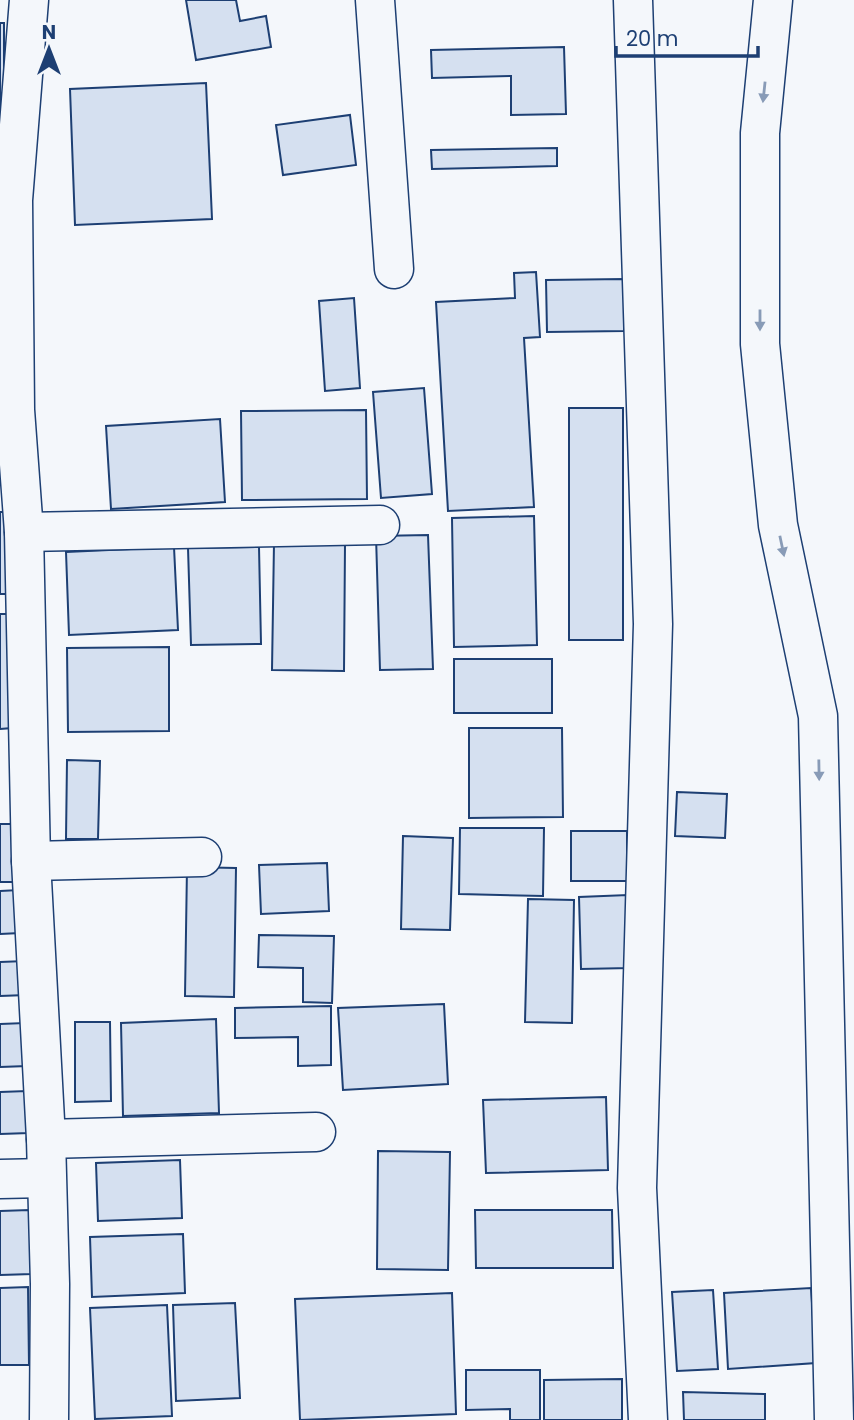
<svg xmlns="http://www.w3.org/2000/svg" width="854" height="1420" viewBox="0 0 854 1420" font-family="Poppins,sans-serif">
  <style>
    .building { fill: #d5e0f0; stroke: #1d3f73; stroke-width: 2 }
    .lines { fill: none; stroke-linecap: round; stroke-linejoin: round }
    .street-casing { stroke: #1d3f73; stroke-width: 41 }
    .secondary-casing { stroke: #1d3f73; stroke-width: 41 }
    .street { stroke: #f4f7fb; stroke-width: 38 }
    .secondary { stroke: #f4f7fb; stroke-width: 38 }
    .oneway { fill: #889bb7 }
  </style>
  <rect width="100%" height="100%" fill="#f4f7fb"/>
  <g class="building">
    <polygon points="186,0 236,0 240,21 266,16 271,47 196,60"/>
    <polygon points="0,23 4,23 4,110 0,111"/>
    <polygon points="564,47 566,114 511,115 511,76 432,78 431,50"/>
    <polygon points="206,83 212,219 75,225 70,89"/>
    <polygon points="350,115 356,165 283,175 276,125"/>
    <polygon points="557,148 557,166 432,169 431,150"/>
    <polygon points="536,272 540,337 524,338 534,507 448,511 436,302 515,298 514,273"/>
    <polygon points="624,279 624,331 547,332 546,280"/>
    <polygon points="354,298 360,388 325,391 319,301"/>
    <polygon points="424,388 432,494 381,498 373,392"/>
    <rect x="569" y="408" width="54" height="232"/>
    <polygon points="366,410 367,499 242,500 241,411"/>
    <polygon points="220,419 225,502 111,509 106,426"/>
    <rect x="0" y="512" width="9" height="82"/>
    <polygon points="534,516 537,645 454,647 452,518"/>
    <polygon points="428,535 433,669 380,670 376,536"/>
    <polygon points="274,543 345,544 344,671 272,670"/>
    <polygon points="174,547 178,630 69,635 66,552"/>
    <polygon points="259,547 261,644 191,645 188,548"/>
    <polygon points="0,614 8,614 12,728 0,729"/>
    <polygon points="169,647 169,731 68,732 67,648"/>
    <rect x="454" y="659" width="98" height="54"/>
    <polygon points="469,728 562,728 563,817 469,818"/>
    <polygon points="67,760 100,761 98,839 66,839"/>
    <polygon points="677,792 727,794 725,838 675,836"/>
    <polygon points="0,824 15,824 17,882 0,882"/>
    <polygon points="460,828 544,828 543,896 459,894"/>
    <rect x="571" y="831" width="56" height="50"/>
    <polygon points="403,836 453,838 450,930 401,929"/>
    <polygon points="327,863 329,911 261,914 259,865"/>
    <polygon points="187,867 236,868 234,997 185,996"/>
    <polygon points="19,890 20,933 0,934 0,891"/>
    <polygon points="628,895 630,968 581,969 579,897"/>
    <polygon points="528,899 574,900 572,1023 525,1022"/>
    <polygon points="259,935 334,936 332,1003 303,1002 303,968 258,967"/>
    <polygon points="25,961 26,995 0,996 0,962"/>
    <polygon points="444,1004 448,1084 343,1090 338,1008"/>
    <polygon points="331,1006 331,1065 298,1066 298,1037 235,1038 235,1008"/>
    <polygon points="216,1019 219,1113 123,1116 121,1023"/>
    <polygon points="75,1022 110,1022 111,1101 75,1102"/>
    <polygon points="25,1023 27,1066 0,1067 0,1024"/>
    <polygon points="27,1091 29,1133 0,1134 0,1092"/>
    <polygon points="606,1097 608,1170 486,1173 483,1100"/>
    <polygon points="378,1151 450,1152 448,1270 377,1269"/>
    <polygon points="180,1160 182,1218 98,1221 96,1163"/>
    <polygon points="29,1210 32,1274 0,1275 0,1211"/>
    <polygon points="475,1210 612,1210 613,1268 476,1268"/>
    <polygon points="183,1234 185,1293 92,1297 90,1237"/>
    <polygon points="28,1287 29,1365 0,1365 0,1288"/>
    <polygon points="811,1288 816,1363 728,1369 724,1293"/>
    <polygon points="713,1290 718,1369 677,1371 672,1292"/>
    <polygon points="452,1293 456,1414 300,1420 295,1299"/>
    <polygon points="235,1303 240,1398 176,1401 173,1305"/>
    <polygon points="167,1305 172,1416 95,1419 90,1308"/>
    <polygon points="466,1370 540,1370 540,1420 510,1420 510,1409 466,1410"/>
    <polygon points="622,1379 622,1420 544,1420 544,1380"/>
    <polygon points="683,1392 765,1394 765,1420 684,1420"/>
  </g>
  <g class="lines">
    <defs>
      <g id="street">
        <polyline points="29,0 13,200 15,410 24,532 31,861 46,1139 50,1284 49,1420"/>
        <polyline points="375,0 394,269"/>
        <polyline points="633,0 653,624 637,1188 648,1420"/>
        <polyline points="24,532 380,525"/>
        <polyline points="31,861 202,857"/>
        <polyline points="46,1139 316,1132"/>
        <polyline points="0,1179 46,1178"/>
      </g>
      <polyline id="secondary" points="773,0 760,133 760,344 778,525 818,716 834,1420"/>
    </defs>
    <use href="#street" class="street-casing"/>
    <use href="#secondary" class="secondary-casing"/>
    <use href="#street" class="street"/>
    <use href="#secondary" class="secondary"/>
  </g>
  <defs><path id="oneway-solid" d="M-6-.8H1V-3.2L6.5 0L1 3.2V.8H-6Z" transform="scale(1.75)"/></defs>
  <g class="oneway">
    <use href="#oneway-solid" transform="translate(764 92) rotate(96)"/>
    <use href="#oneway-solid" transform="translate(760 320) rotate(90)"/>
    <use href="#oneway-solid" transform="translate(782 546) rotate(78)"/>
    <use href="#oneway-solid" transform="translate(819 770) rotate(89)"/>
  </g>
  <g transform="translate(49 49)" stroke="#f4f7fb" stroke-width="5" paint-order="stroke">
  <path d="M0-5L12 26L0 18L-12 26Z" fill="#1d3f73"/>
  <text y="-10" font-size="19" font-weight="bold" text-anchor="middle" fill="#1d3f73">N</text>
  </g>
  <path d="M616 46v10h142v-10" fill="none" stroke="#1d3f73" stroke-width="3.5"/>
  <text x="626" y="46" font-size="21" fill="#1d3f73" stroke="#f4f7fb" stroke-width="5" paint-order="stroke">20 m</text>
</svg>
